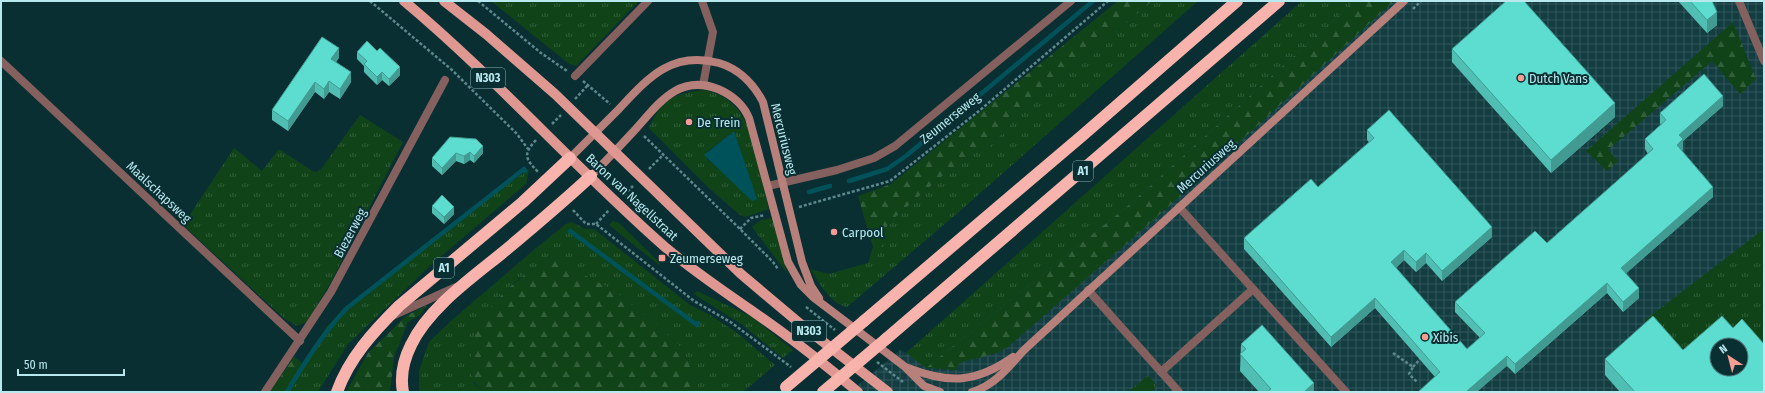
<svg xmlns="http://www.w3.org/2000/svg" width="1765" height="393" viewBox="0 0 1765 393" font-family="'Fira Sans Condensed',sans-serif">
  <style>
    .industrial { fill: url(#industrial-grid); fill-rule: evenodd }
    .grass { fill: url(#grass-tufts); fill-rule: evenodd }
    .forest { fill: url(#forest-firs) }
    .water { fill: #00525a }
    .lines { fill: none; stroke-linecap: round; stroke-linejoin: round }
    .stream { stroke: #00525a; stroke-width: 4.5 }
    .path { stroke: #5d888d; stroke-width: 2.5; stroke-dasharray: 3 2; stroke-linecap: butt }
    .lane { stroke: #84615e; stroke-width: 8 }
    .street { stroke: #84615e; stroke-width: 8 }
    .secondary { stroke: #b7807b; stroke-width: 8 }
    .primary { stroke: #df9891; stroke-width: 10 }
    .highway { stroke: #f8b3ac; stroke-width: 12 }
    .highway-bridge { stroke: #f8b3ac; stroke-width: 12 }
    .wall { fill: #50beb3 }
    .shaded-wall { fill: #419b92 }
    .building { fill: #5dddd0; stroke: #419b92; fill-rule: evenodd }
    .poi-dot { fill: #f59c93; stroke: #0a2f33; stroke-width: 1.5 }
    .labels { text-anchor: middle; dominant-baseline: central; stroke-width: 4; stroke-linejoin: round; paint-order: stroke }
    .shield { fill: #0a2f33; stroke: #84b1b7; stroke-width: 1 }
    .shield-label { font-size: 12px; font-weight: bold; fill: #b8e9ef }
    .poi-label { font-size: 13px; fill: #b8e9ef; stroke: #0a2f33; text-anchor: start }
    .street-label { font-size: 13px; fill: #b8e9ef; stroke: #0a2f33 }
  </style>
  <defs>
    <pattern id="industrial-grid" width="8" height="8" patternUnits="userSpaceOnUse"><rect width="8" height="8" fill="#133d41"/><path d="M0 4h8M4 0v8" fill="none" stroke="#33595d"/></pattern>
    <pattern id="grass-tufts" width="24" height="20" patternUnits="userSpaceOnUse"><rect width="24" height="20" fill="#104418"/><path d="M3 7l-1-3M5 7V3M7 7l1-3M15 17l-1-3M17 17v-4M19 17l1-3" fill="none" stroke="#315f3a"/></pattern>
    <pattern id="forest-firs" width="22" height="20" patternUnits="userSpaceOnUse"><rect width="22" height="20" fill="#104418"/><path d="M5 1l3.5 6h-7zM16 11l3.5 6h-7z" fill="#315f3a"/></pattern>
  </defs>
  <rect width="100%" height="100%" fill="#0a2f33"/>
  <path class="industrial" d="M1320 1H1764V392H850L900 350 906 353ZM1717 345H1741V369H1717Z"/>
  <g class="grass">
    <polygon points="491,1 639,1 576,66 568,63"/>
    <path d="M1152 1H1198L960 211 847 307C830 304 819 282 810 269L829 274 868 263 873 247H883L886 228 892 220 941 177 980 148H988L1031 103Z"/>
    <polygon points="1302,1 1355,1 1129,205 926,368 906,353"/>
    <path d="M705 90C728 96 738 106 748 127L769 209 745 217 740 215 709 188 649 128C662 99 673 93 705 90ZM734 131 756 199 707 159V152Z"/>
    <polygon points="360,115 403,142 331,282 307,322 297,326 285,319 183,225 234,148 262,171 279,149 312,171 317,172 321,169"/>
    <polygon points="529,169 526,184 432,264 348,344 318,392 289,392 303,364 327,326 363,295 439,234"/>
    <polygon points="773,218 787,273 752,227 761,220"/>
    <polygon points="613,221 619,223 660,263 659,265 609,225"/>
    <polygon points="572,222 585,229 594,229 690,305 710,315 736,332 775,365 743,392 694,392 698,386 683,349 648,318 613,290 547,258 516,281 498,298 474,383 482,392 419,392 419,371 429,342 452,320 535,249 566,224"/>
    <polygon points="1764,229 1764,356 1739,329 1717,345 1692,371 1645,320"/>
    <polygon points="697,291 752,317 793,350 783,358 741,324 694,294"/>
    <polygon points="1148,375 1157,386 1151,392 1128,392"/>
  </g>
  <g class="forest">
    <polygon points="1118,1 1152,1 1031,103 988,148 980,148 941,177 892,220 886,228 883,247 873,247 858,196 891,184"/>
    <polygon points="1355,1 1394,1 1167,208 1008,347 997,353 959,363 957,370 926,368 1129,205"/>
    <polygon points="1733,22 1756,79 1740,94 1712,61 1608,150 1618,161 1607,171 1586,151"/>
    <path d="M546 255 613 290 648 318 683 349 698 386 694 392H482C470 378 468 367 472 350 480 306 513 283 547 258Z"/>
    <polygon points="427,305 420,315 408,322 394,357 390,392 346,392 368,353 406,316"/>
    <polygon points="294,357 303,364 289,392 270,392"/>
  </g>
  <polygon class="water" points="734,131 757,199 752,201 704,155"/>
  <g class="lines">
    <g class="stream">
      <polyline points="849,181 887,169 906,156 1093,1"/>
      <polyline points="809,192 830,186"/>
      <polyline points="570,231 697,325 698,323"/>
      <path d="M287 392C305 362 323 333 347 308L524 169 525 171"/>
    </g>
    <g class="path">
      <polyline points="370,1 452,70 517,134 528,149"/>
      <polyline points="478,1 541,53 567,71"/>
      <polyline points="1413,9 1421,1"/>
      <polyline points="583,81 610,104"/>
      <polyline points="575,99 588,85"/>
      <polyline points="552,124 561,115"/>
      <polyline points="644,136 740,229 773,262 778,269"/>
      <path d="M536 140C522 155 526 159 538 172"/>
      <polyline points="649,169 663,155"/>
      <polyline points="624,195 633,186"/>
      <polyline points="799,207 890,181 979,111 1108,1"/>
      <polyline points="573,210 586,224 596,224 694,301 732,323 791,367"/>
      <polyline points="596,224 609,210"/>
      <polyline points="740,229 751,218 765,215"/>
      <polyline points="806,307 835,330"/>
      <polyline points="1393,353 1413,367 1409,374 1417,382"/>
      <polyline points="877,362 903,382"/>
      <polyline points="1413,367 1420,359"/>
    </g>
    <g class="lane">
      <polyline points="702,1 713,32 703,85"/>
      <polyline points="575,76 648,1"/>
      <polyline points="1179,207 1346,392"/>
      <polyline points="1088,290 1179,392"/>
      <polyline points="392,316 456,287"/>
      <polyline points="1161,372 1253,289"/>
    </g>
    <g class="street">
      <polyline points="1739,1 1764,61"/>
      <polyline points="1,61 300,341"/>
      <polyline points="768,186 837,170 874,158 895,146 1071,1"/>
      <polyline points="265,392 331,292 445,80"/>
    </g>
    <g class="secondary">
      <path d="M570 158C586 142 602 126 618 110 647 79 671 50 719 63 739 69 753 83 763 102L802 262 811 286 819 298"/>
      <path d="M591 176C605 162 619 147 633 132 657 106 677 73 718 89 732 95 743 104 749 118L788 262 801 285 813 297 904 366 924 386 940 392"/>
      <path d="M908 368C949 384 976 383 1013 357"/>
      <path d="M972 392C994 386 1009 367 1024 350L1404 1"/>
    </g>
    <g class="primary">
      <path d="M404 1C496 78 575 168 665 247 704 280 747 306 787 336 812 354 835 373 858 392"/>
      <polyline points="444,1 486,34 555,94 741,274 804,327 888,392"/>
    </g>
    <g class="highway">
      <polyline points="864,321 1083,135 1237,1"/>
      <polyline points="886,339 1279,1"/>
      <path d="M337 392C349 358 374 331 399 306L523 202 570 158"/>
      <path d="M403 392C400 376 404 359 411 345 428 309 470 279 501 254 531 229 562 203 591 176"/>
    </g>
    <g class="highway-bridge">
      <polyline points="786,387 864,321"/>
      <polyline points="823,392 886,339"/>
    </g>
  </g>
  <g class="wall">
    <polygon points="1678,1 1712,1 1717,25 1707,33"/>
    <polygon points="1452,49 1615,117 1551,173 1452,62"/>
    <polygon points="357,52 400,75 389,86 382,80 377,85 364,72 364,66 357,59"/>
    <polygon points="339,58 336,62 351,82 340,99 329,92 324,99 315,92 288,131 272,120 272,110"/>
    <polygon points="1723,106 1683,141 1683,150 1681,151 1713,197 1626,273 1639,298 1623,312 1607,293 1515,374 1507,366 1435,377 1375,308 1331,347 1244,249 1244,238 1318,187 1369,142 1367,140 1367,130 1492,237 1442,281 1426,263 1416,272 1404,260 1396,268 1467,349 1480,338 1455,312 1455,302 1547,243 1648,154 1645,149 1645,139 1661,125 1660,123 1660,113"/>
    <polygon points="450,137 483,153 474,163 470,160 464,164 456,161 442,175 432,166 432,158"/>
    <polygon points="432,206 454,214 444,224 432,213"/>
    <polygon points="1733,328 1764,392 1620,392 1605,375 1605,359 1683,350"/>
    <polygon points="1241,344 1314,392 1259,392 1240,371"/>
  </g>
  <g class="shaded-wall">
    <polygon points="1717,12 1717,25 1707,33 1707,20"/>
    <polygon points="339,48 339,58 331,69 331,59"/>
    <polygon points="400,67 400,75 389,86 389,79"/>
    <polygon points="351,72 351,82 340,99 340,89"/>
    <polygon points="382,72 382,80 377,85 377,77"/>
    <polygon points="329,81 329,92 324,99 324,89"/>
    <polygon points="315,82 315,92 288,131 288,121"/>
    <polygon points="1723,96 1723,106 1683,141 1683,150 1677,156 1677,145 1679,135"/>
    <polygon points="1615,103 1615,117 1551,173 1551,160"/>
    <polygon points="483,146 483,153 474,163 474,156"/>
    <polygon points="470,152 470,160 464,164 464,156"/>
    <polygon points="456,153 456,161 442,175 442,168"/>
    <polygon points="1713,187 1713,197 1621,278 1621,268"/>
    <polygon points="454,207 454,214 444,224 444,217"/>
    <polygon points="1492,227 1492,237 1442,281 1442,271"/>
    <polygon points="1404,250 1404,260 1391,272 1391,262"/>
    <polygon points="1426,253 1426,263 1416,272 1416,262"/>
    <polygon points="1607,283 1607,293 1515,374 1515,364"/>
    <polygon points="1639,288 1639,298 1623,312 1623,302"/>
    <polygon points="1375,298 1375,308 1331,347 1331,337"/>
    <polygon points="1507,356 1507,366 1477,392 1466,392"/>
    <polygon points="1314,383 1314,392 1304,392"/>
  </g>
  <g class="building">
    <polygon points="1506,1 1524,1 1615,103 1551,160 1452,49"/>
    <polygon points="1690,1 1712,1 1717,12 1707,20"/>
    <polygon points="322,37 339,48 331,59 351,72 340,89 329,81 324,89 315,82 288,121 272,110"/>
    <polygon points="367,41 377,51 380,48 400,67 389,79 382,72 377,77 364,64 367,61 357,52"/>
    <polygon points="1704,74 1723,96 1679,135 1683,139 1677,145 1713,187 1621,268 1639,288 1623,302 1607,283 1515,364 1507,356 1466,392 1418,392 1440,372 1375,298 1331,337 1244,238 1311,179 1318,187 1374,138 1367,130 1389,110 1492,227 1442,271 1426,253 1416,262 1404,250 1391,262 1467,349 1485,333 1455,302 1535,231 1547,243 1653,149 1645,139 1666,120 1660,113"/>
    <polygon points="450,137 476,139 483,146 474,156 470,152 464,156 456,153 442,168 432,158"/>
    <polygon points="442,195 454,207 444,217 432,206"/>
    <path d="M1653 316 1683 350 1722 316 1733 328 1742 319 1764 344V392H1635L1605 359ZM1717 345H1741V369H1717Z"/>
    <polygon points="1262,325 1314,383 1304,392 1267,392 1271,389 1240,354 1246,349 1241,344"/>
  </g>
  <g class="poi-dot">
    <circle cx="1521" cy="78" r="4"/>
    <circle cx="689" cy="122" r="4"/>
    <circle cx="834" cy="232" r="4"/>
    <rect x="658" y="254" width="8" height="8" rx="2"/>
    <circle cx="1425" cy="337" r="4"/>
  </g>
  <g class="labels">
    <g class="shield">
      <rect x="471" y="68" width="34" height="20" rx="3"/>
      <rect x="1073" y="161" width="20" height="20" rx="3"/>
      <rect x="434" y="258" width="20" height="20" rx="3"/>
      <rect x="792" y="321" width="34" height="20" rx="3"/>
    </g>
    <g class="shield-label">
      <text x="488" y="78">N303</text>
      <text x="1083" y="171">A1</text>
      <text x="444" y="268">A1</text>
      <text x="809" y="331">N303</text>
    </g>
    <g class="poi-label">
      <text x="1529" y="78">Dutch Vans</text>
      <text x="697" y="122">De Trein</text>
      <text x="842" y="232">Carpool</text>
      <text x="670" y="258">Zeumerseweg</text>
      <text x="1433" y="337">Xibis</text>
    </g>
    <g class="street-label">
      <text transform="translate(950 118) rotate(-39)">Zeumerseweg</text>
      <text transform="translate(784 139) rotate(76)">Mercuriusweg</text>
      <text transform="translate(1206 166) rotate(-42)">Mercuriusweg</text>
      <text transform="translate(159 192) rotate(43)">Maalschapsweg</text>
      <text transform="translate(632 197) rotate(43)">Baron van Nagellstraat</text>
      <text transform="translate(350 233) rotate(-62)">Biezerweg</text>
    </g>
  </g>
  <rect width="1765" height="393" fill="none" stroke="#b8e9ef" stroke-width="4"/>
  <g transform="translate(1729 357) rotate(324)"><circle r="19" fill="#0a2f33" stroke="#50797e"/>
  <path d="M0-3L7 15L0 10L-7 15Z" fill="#f59c93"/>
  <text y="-6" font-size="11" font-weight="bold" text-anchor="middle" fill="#b8e9ef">N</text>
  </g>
  <path d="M18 369v6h106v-6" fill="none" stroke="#b8e9ef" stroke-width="2"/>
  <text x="24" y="369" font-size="12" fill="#b8e9ef" stroke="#0a2f33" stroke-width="3" paint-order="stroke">50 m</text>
</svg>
